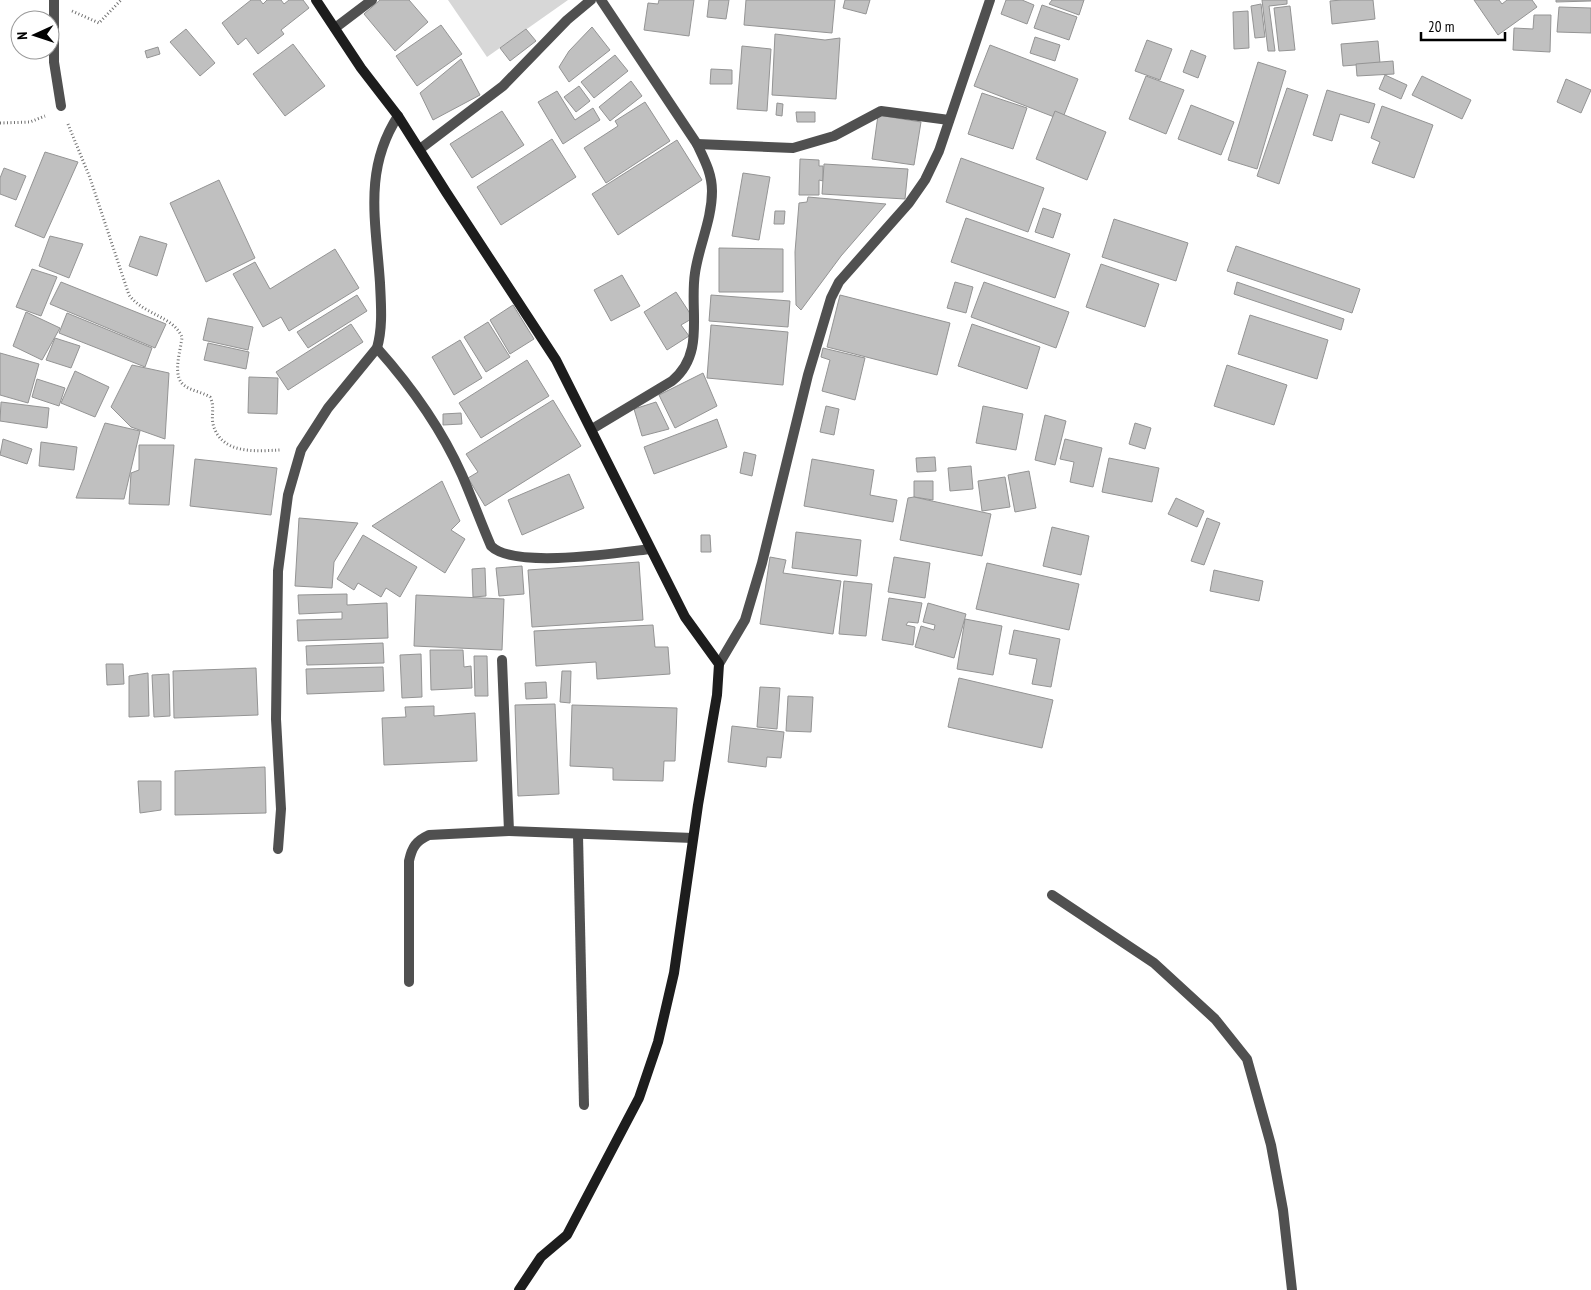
<svg xmlns="http://www.w3.org/2000/svg" width="1591" height="1290" viewBox="0 0 1591 1290" font-family="'PT Sans Narrow',sans-serif">
  <style>
    .green { fill: #d7d7d7 }
    .building { fill: #c0c0c0; stroke: #949494 }
    .lines { fill: none; stroke-linecap: round; stroke-linejoin: round }
    .path { stroke: #727272; stroke-width: 3; stroke-dasharray: 1 2.5; stroke-linecap: butt }
    .street { stroke: #505050; stroke-width: 10 }
    .secondary { stroke: #1d1d1d; stroke-width: 10 }
  </style>
  <rect width="100%" height="100%" fill="#fff"/>
  <polygon class="green" points="448,0 568,0 487,57"/>
  <g class="building">
    <polygon points="251,0 260,0 263,4 267,0 281,0 284,4 289,0 303,0 309,8 281,30 284,34 258,54 246,38 238,45 222,23"/>
    <polygon points="380,0 409,0 428,22 395,51 364,14"/>
    <polygon points="659,0 694,0 689,36 644,30 648,3 658,4"/>
    <polygon points="709,0 729,0 726,19 707,17"/>
    <polygon points="746,0 835,0 832,33 744,25"/>
    <polygon points="845,0 870,0 866,14 843,8"/>
    <polygon points="1006,0 1022,0 1034,5 1027,24 1001,14"/>
    <polygon points="1052,0 1084,0 1079,15 1049,4"/>
    <polygon points="1262,0 1287,0 1287,4 1269,6 1275,51 1268,51"/>
    <polygon points="1342,0 1373,0 1375,19 1332,24 1330,1"/>
    <polygon points="1474,0 1499,0 1502,4 1507,0 1532,0 1537,7 1498,35"/>
    <polygon points="1556,0 1591,0 1591,1 1556,2"/>
    <polygon points="1261,4 1265,37 1255,38 1251,6"/>
    <polygon points="1042,5 1077,17 1069,40 1034,28"/>
    <polygon points="1290,6 1295,50 1279,51 1274,8"/>
    <polygon points="1559,7 1591,8 1591,33 1557,32"/>
    <polygon points="1248,11 1249,48 1234,49 1233,12"/>
    <polygon points="1534,15 1551,15 1550,52 1513,50 1514,28 1533,29"/>
    <polygon points="441,25 462,54 417,86 396,56"/>
    <polygon points="592,27 610,50 569,82 559,67 569,51"/>
    <polygon points="186,29 215,63 200,76 170,42"/>
    <polygon points="526,29 536,41 510,61 500,48"/>
    <polygon points="775,34 825,40 840,38 836,99 772,95"/>
    <polygon points="1035,37 1060,45 1055,61 1030,53"/>
    <polygon points="1147,40 1172,49 1160,80 1135,71"/>
    <polygon points="1378,41 1380,63 1343,66 1341,44"/>
    <polygon points="293,44 325,86 285,116 253,74"/>
    <polygon points="990,45 1078,79 1062,120 974,86"/>
    <polygon points="742,46 771,49 767,111 737,109"/>
    <polygon points="158,47 160,54 147,58 145,51"/>
    <polygon points="1191,50 1206,56 1198,78 1183,72"/>
    <polygon points="615,55 628,71 594,98 581,82"/>
    <polygon points="461,59 480,95 433,120 420,93"/>
    <polygon points="1393,61 1394,74 1357,76 1356,64"/>
    <polygon points="1258,62 1286,71 1257,169 1228,160"/>
    <polygon points="711,69 732,70 732,84 710,84"/>
    <polygon points="1385,75 1407,85 1401,99 1379,89"/>
    <polygon points="1146,76 1184,90 1166,134 1129,119"/>
    <polygon points="1422,76 1471,100 1462,119 1412,95"/>
    <polygon points="1566,79 1591,90 1581,113 1557,102"/>
    <polygon points="631,81 642,96 610,121 599,107"/>
    <polygon points="579,86 590,101 576,112 564,97"/>
    <polygon points="1287,88 1308,95 1279,184 1257,176"/>
    <polygon points="1327,90 1375,104 1369,123 1340,114 1332,141 1313,135"/>
    <polygon points="557,91 575,120 593,108 600,120 563,144 538,102"/>
    <polygon points="982,93 1027,108 1013,149 968,134"/>
    <polygon points="645,102 670,141 606,183 584,148 618,126 615,121"/>
    <polygon points="777,103 783,104 782,116 776,115"/>
    <polygon points="1191,105 1234,122 1221,155 1178,139"/>
    <polygon points="1382,106 1433,125 1414,178 1372,163 1380,142 1371,138"/>
    <polygon points="502,111 524,145 472,178 450,144"/>
    <polygon points="1055,111 1106,132 1087,180 1036,159"/>
    <polygon points="796,112 815,112 815,122 797,122"/>
    <polygon points="878,115 921,122 914,165 872,159"/>
    <polygon points="552,139 576,177 501,225 477,187"/>
    <polygon points="677,140 702,180 618,235 592,194"/>
    <polygon points="45,152 78,162 44,238 15,226"/>
    <polygon points="961,158 1044,188 1028,232 946,202"/>
    <polygon points="800,159 819,160 819,166 823,166 823,181 819,180 819,195 799,195"/>
    <polygon points="824,164 908,169 905,199 822,194"/>
    <polygon points="4,168 26,176 16,200 0,194 0,178"/>
    <polygon points="743,173 770,177 759,240 732,236"/>
    <polygon points="219,180 255,258 206,282 170,203"/>
    <polygon points="808,197 886,204 841,256 801,310 796,305 795,252 799,203 807,202"/>
    <polygon points="1043,208 1061,214 1053,238 1035,232"/>
    <polygon points="775,211 785,211 784,224 774,224"/>
    <polygon points="966,218 1070,254 1055,298 951,262"/>
    <polygon points="1114,219 1188,243 1176,281 1102,257"/>
    <polygon points="50,236 83,244 69,278 39,266"/>
    <polygon points="140,236 167,244 157,276 129,266"/>
    <polygon points="1236,246 1360,289 1352,313 1227,271"/>
    <polygon points="719,248 783,249 783,292 719,292"/>
    <polygon points="335,249 359,288 289,331 281,317 263,327 233,274 255,262 270,289"/>
    <polygon points="1101,264 1159,284 1145,327 1086,307"/>
    <polygon points="32,269 57,277 41,316 16,307"/>
    <polygon points="622,275 640,306 611,321 594,290"/>
    <polygon points="61,282 166,324 155,348 50,304"/>
    <polygon points="955,282 973,287 966,313 947,308"/>
    <polygon points="984,282 1069,312 1056,348 971,317"/>
    <polygon points="1237,282 1344,319 1341,330 1234,294"/>
    <polygon points="676,292 693,318 681,325 689,336 667,350 644,312"/>
    <polygon points="357,295 367,311 308,348 297,332"/>
    <polygon points="711,295 790,301 788,327 709,321"/>
    <polygon points="840,295 950,323 937,375 827,347"/>
    <polygon points="513,305 534,339 510,354 490,320"/>
    <polygon points="26,312 60,328 42,360 13,346"/>
    <polygon points="67,313 152,348 145,367 59,333"/>
    <polygon points="1250,315 1328,340 1317,379 1238,354"/>
    <polygon points="208,318 253,327 248,350 203,340"/>
    <polygon points="488,322 510,357 486,372 464,337"/>
    <polygon points="351,324 363,342 288,390 276,372"/>
    <polygon points="972,324 1040,347 1027,389 958,366"/>
    <polygon points="711,325 788,332 783,385 707,378"/>
    <polygon points="55,338 80,346 71,368 46,360"/>
    <polygon points="460,340 482,378 454,395 432,357"/>
    <polygon points="208,343 249,352 246,369 204,360"/>
    <polygon points="823,348 865,358 855,400 822,391 830,360 821,357"/>
    <polygon points="0,353 39,364 28,403 0,395"/>
    <polygon points="527,360 549,396 481,438 459,403"/>
    <polygon points="132,365 169,373 165,439 131,427 111,407"/>
    <polygon points="1227,365 1287,385 1274,425 1214,406"/>
    <polygon points="75,371 109,387 95,417 61,403"/>
    <polygon points="703,373 717,406 675,428 659,395"/>
    <polygon points="249,377 278,378 277,414 248,413"/>
    <polygon points="37,379 65,388 59,406 32,397"/>
    <polygon points="553,400 581,446 485,506 468,478 478,472 466,454"/>
    <polygon points="1,402 49,408 47,428 0,421"/>
    <polygon points="656,402 669,429 642,436 634,409"/>
    <polygon points="826,406 839,409 834,435 820,432"/>
    <polygon points="983,406 1023,414 1016,450 976,443"/>
    <polygon points="461,413 462,424 443,425 443,414"/>
    <polygon points="1045,415 1066,421 1055,465 1035,460"/>
    <polygon points="717,419 727,447 654,474 644,447"/>
    <polygon points="105,423 140,431 124,499 76,498"/>
    <polygon points="1135,423 1151,428 1145,449 1129,444"/>
    <polygon points="3,439 32,449 27,464 0,455"/>
    <polygon points="1065,439 1102,448 1093,487 1070,482 1074,462 1060,459"/>
    <polygon points="41,442 77,447 74,470 39,466"/>
    <polygon points="139,445 174,445 169,505 129,504 131,473 139,470"/>
    <polygon points="744,452 756,455 752,476 740,473"/>
    <polygon points="935,457 936,471 917,472 916,458"/>
    <polygon points="1109,458 1159,468 1152,502 1102,492"/>
    <polygon points="195,459 277,468 271,515 190,506"/>
    <polygon points="812,459 874,470 870,495 897,500 893,522 804,506"/>
    <polygon points="971,466 973,489 950,491 948,468"/>
    <polygon points="1029,471 1036,508 1015,512 1008,475"/>
    <polygon points="569,474 584,508 522,535 508,500"/>
    <polygon points="1005,477 1010,507 982,511 978,481"/>
    <polygon points="442,481 460,521 451,530 465,539 445,573 372,526"/>
    <polygon points="914,481 933,481 933,500 914,497"/>
    <polygon points="914,497 991,514 982,556 900,540 908,498"/>
    <polygon points="1176,498 1204,511 1197,527 1168,514"/>
    <polygon points="299,518 358,523 334,562 332,588 295,586"/>
    <polygon points="1207,518 1220,523 1204,565 1191,561"/>
    <polygon points="1052,527 1089,536 1081,575 1043,566"/>
    <polygon points="796,532 861,540 857,576 792,568"/>
    <polygon points="363,535 417,567 400,597 386,588 381,597 358,583 354,590 337,579"/>
    <polygon points="701,535 710,535 711,552 701,552"/>
    <polygon points="770,557 786,560 783,573 841,581 833,634 760,624"/>
    <polygon points="894,557 930,563 925,598 888,592"/>
    <polygon points="639,562 643,620 532,627 528,570"/>
    <polygon points="987,563 1079,584 1069,630 976,609"/>
    <polygon points="522,566 524,594 499,596 496,568"/>
    <polygon points="485,568 486,596 473,597 472,569"/>
    <polygon points="1214,570 1263,581 1259,601 1210,591"/>
    <polygon points="844,581 872,584 866,636 839,634"/>
    <polygon points="347,594 347,605 387,603 388,638 298,641 297,620 342,619 342,612 299,614 298,595"/>
    <polygon points="416,595 504,599 502,650 414,646"/>
    <polygon points="889,598 922,603 918,623 908,622 906,625 915,627 913,645 882,640"/>
    <polygon points="928,603 966,614 954,658 915,647 921,626 934,630 935,625 923,622"/>
    <polygon points="965,619 1002,626 993,675 957,669"/>
    <polygon points="653,625 655,647 668,647 670,674 597,679 596,662 536,666 534,631"/>
    <polygon points="1014,630 1060,639 1051,687 1032,684 1037,659 1009,654"/>
    <polygon points="383,643 384,663 307,665 306,646"/>
    <polygon points="430,650 463,650 464,667 471,666 472,688 431,690"/>
    <polygon points="421,654 422,697 402,698 400,655"/>
    <polygon points="474,656 487,656 488,696 475,696"/>
    <polygon points="106,664 123,664 124,684 107,685"/>
    <polygon points="383,667 384,691 307,694 306,669"/>
    <polygon points="256,668 258,715 174,718 173,671"/>
    <polygon points="562,671 571,671 570,703 560,702"/>
    <polygon points="148,673 149,716 129,717 129,676"/>
    <polygon points="169,674 170,716 154,717 152,675"/>
    <polygon points="959,678 1053,700 1042,748 948,727"/>
    <polygon points="546,682 547,698 526,699 525,683"/>
    <polygon points="760,687 780,688 777,729 757,727"/>
    <polygon points="788,696 813,697 811,732 786,731"/>
    <polygon points="555,704 559,794 518,796 515,705"/>
    <polygon points="572,705 677,708 675,761 664,761 663,781 613,780 613,768 570,766"/>
    <polygon points="434,706 434,716 475,713 477,761 384,765 382,718 406,717 405,707"/>
    <polygon points="732,726 784,732 781,758 767,757 766,767 728,762"/>
    <polygon points="265,767 266,813 175,815 175,771"/>
    <polygon points="138,781 161,781 161,810 140,813"/>
  </g>
  <g class="lines">
    <g class="path">
      <polyline points="72,11 99,23 121,0"/>
      <polyline points="0,123 30,122 45,116"/>
      <path d="M68 124 90 178 129 295C144 315 173 316 182 337 181 350 171 377 185 386 192 391 202 392 210 397 215 406 211 415 213 424 221 455 256 451 280 450"/>
    </g>
    <g class="street">
      <polyline points="54,0 54,62 61,106"/>
      <polyline points="335,28 372,0"/>
      <polyline points="697,144 793,148 834,136 881,111 949,120"/>
      <polyline points="420,149 503,86 567,20 591,0"/>
      <path d="M377 348C411 386 441 428 462 475 472 498 481 523 491 546 514 569 617 553 650 549"/>
      <path d="M592 429 672 381C706 353 689 311 695 273 699 245 712 220 712 191 712 173 704 159 697 144L601 0"/>
      <polyline points="502,660 509,831"/>
      <polyline points="719,664 745,620 762,563 808,375 831,298 839,282 909,203 925,180 939,151 990,0"/>
      <polyline points="578,835 584,1105"/>
      <path d="M278 849 281 809 276 719 278 571 288 495 301 450 328 408 377 348C383 327 381 305 380 283 376 222 363 170 398 116"/>
      <polyline points="1052,895 1154,963 1215,1019 1247,1059 1271,1145 1283,1210 1292,1290"/>
      <path d="M409 982V861C412 847 416 841 429 835L509 831 693 838"/>
    </g>
    <polyline class="secondary" points="316,0 361,68 398,116 446,192 556,360 685,617 719,664 717,695 698,805 674,973 658,1042 639,1098 567,1235 541,1257 519,1290"/>
  </g>
  <g transform="translate(35 35) rotate(267)"><circle r="24" fill="#ffffff" stroke="#999999"/>
  <path d="M0-4L9 19L0 12L-9 19Z" fill="#000000"/>
  <text y="-8" font-size="14" font-weight="bold" text-anchor="middle" fill="#000000">N</text>
  </g>
  <path d="M1421 32v8h84v-8" fill="none" stroke="#000000" stroke-width="2.5"/>
  <text x="1428" y="32" font-size="15" fill="#000000" stroke="#ffffff" stroke-width="4" paint-order="stroke">20 m</text>
</svg>
